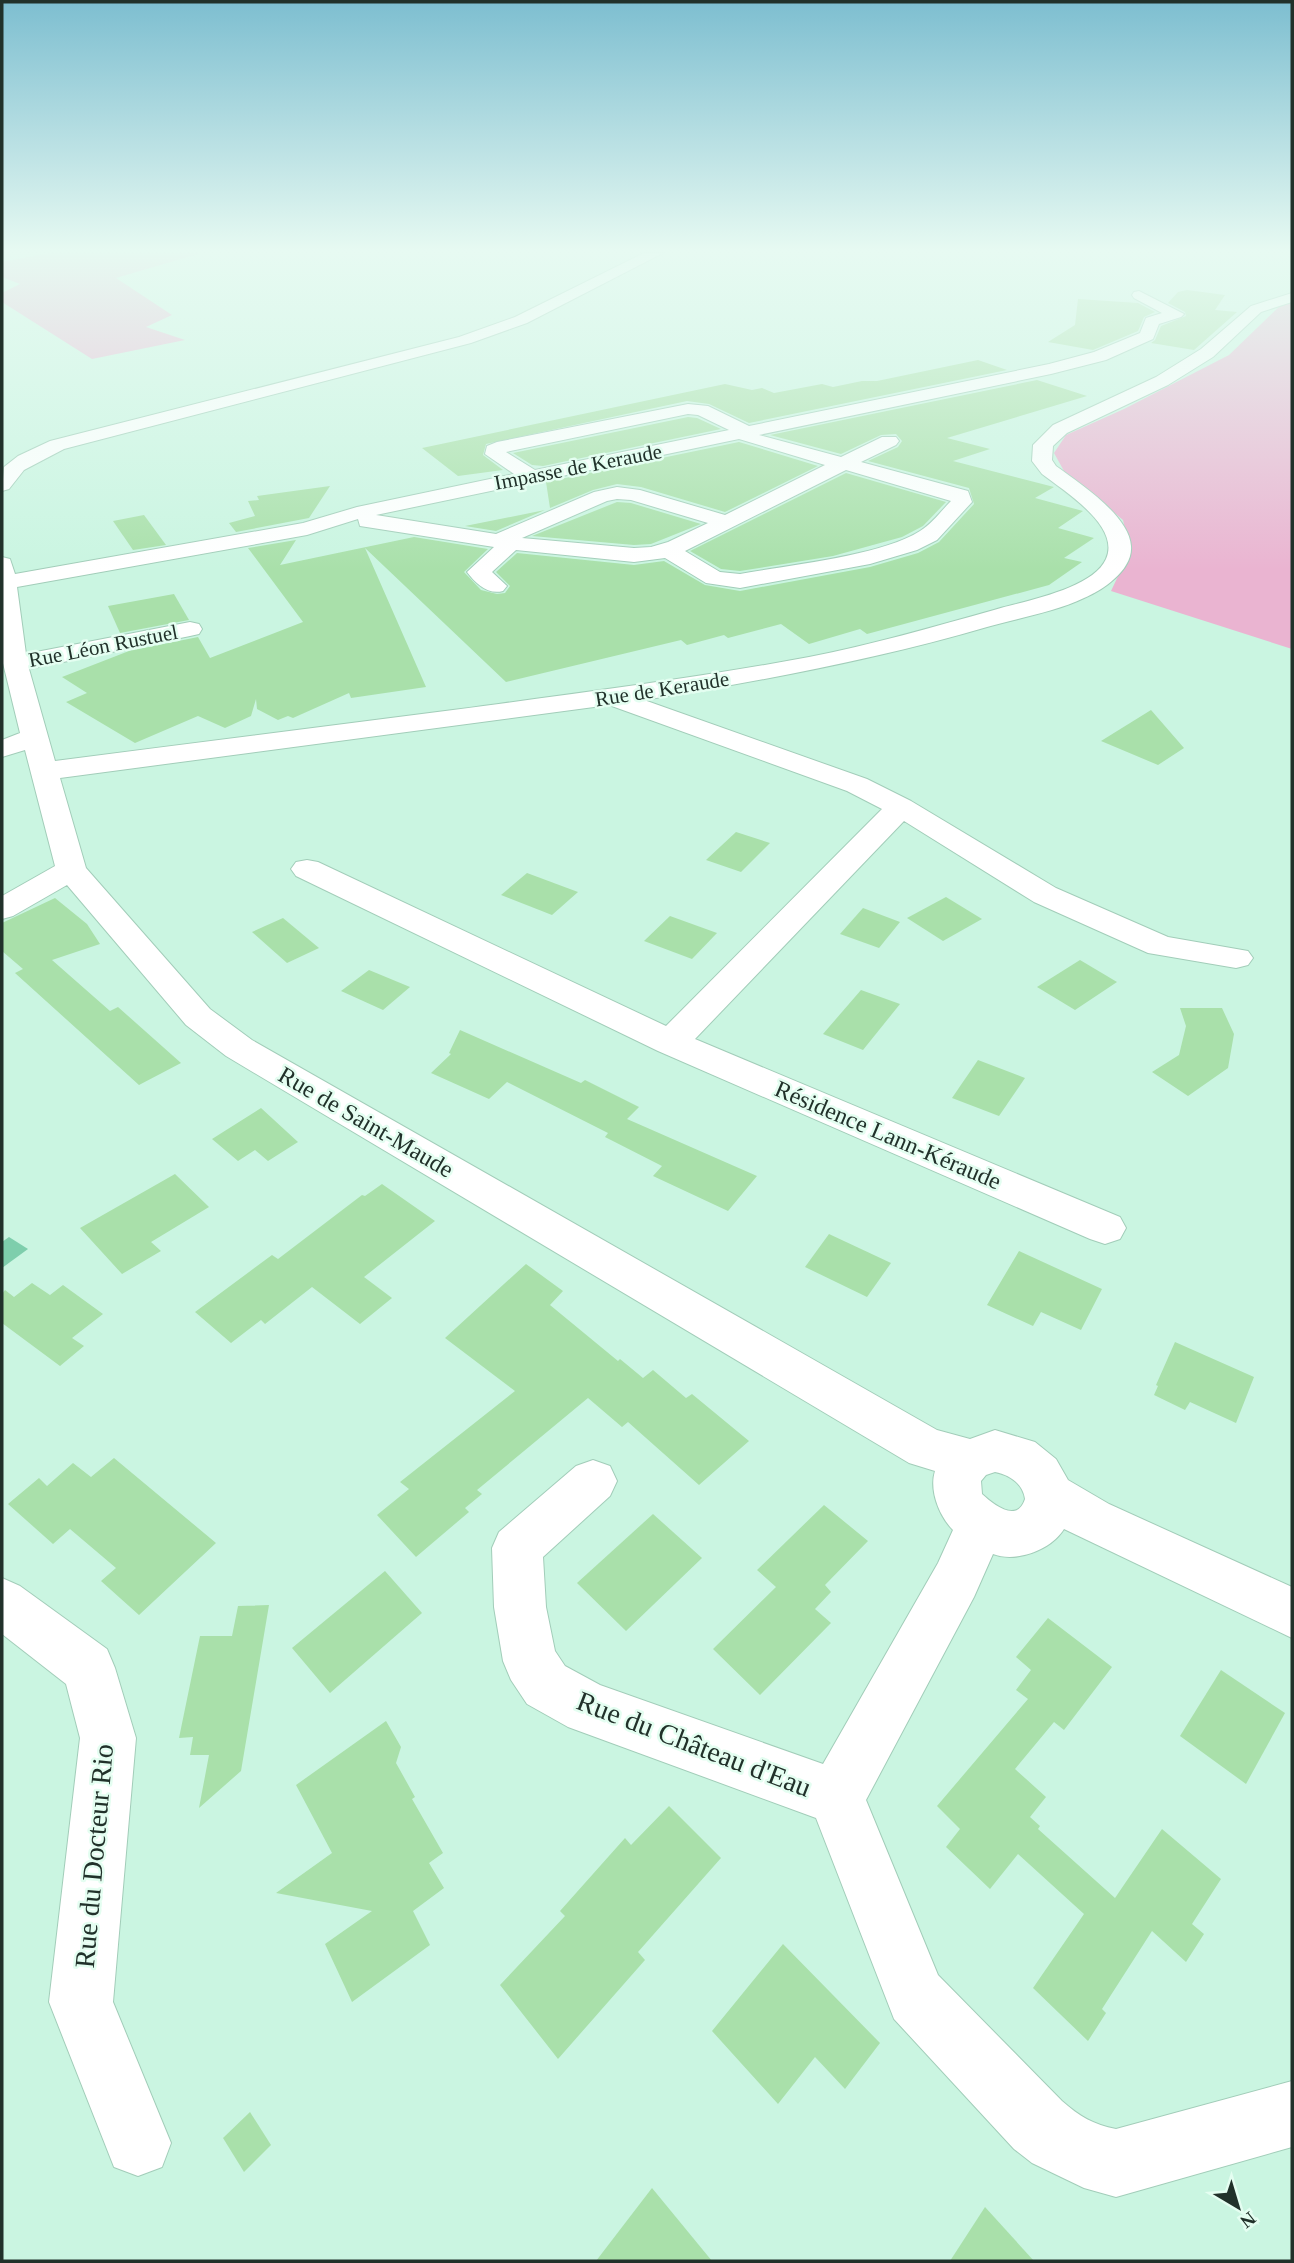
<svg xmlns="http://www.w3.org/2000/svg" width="1294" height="2263" viewBox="0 0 1294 2263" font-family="Georgia,serif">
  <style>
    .green { fill: #eab4d1 }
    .water { fill: #7eceac }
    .building { fill: #a9e0aa }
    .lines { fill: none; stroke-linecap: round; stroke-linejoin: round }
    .minor-casing { stroke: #a2cdb9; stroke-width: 2 }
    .minor { fill: #fff; fill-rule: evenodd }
    .labels { text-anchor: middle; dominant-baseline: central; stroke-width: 5; stroke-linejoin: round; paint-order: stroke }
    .far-street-label { font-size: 21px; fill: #21312a; stroke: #e4fef1 }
    .street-label { font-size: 24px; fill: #21312a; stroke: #e4fef1 }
    .near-street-label { font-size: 28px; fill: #21312a; stroke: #e4fef1 }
  </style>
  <rect width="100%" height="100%" fill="#caf5e1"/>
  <g class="green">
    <polygon points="49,253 201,253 116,278 172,315 146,327 185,340 92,359 2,302 2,293 20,284 2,277 2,262"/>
    <polygon points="1292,301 1292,649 1111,591 1130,551 1123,520 1064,471 1054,453 1066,435 1124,409 1229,355 1284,302"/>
  </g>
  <polygon class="water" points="9,1237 28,1249 2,1268 2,1242"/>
  <g class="building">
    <polygon points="1187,290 1225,295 1215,310 1237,312 1194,350 1151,343 1155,340 1161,326 1186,316 1185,312 1168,303 1178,292"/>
    <polygon points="1078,299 1138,303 1155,312 1144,317 1138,331 1093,350 1048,342 1075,325"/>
    <polygon points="978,360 1007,370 749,423 709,404 687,401 486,444 483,455 503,470 458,476 422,448 725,384 752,390 762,388 774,393 822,384 833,387 862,381 877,381"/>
    <polygon points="1037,380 1087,396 947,438 990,449 953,461 1054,487 1035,498 1083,511 1058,528 1094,538 1064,558 1082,562 1049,585 867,634 860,629 809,644 781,624 728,638 724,635 687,645 681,640 506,682 365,548 426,687 351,698 349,693 293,718 288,716 278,720 257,709 256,699 251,716 225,728 198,716 135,743 66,702 87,693 62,677 129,651 198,637 210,658 303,622 248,548 296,540 280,565 414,537 488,549 464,572 481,590 497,594 505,593 510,586 496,572 517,553 634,565 664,561 705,585 740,591 870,567 918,553 939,542 974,504 969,488 868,461 898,447 902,441 896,434 881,435 841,454 770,435"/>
    <polygon points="688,417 697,418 721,429 543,466 532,465 513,453"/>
    <polygon points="739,442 818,466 725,512 641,487 617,484 593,490 550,508 546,482"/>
    <polygon points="846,473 946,502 923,526 902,537 833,556 740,571 721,569 690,551"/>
    <polygon points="330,486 309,518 236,532 229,523 255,516 248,501 259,500 257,496"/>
    <polygon points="617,502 631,503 701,524 651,544 634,545 532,536"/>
    <polygon points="545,510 496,531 465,526"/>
    <polygon points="144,515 166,545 133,550 113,521"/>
    <polygon points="174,594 189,620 120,633 108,606"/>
    <polygon points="1151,710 1184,748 1158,765 1101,741"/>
    <polygon points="736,832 770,843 741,872 706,860"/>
    <polygon points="527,873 578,892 552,915 501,895"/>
    <polygon points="946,897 982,919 943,941 907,918"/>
    <polygon points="55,898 87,924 100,944 52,960 110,1011 118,1007 181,1063 139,1085 15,973 23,969 2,951 2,923"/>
    <polygon points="863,908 900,922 879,948 840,934"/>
    <polygon points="670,916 717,933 692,959 644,941"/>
    <polygon points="283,918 319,948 287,963 252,932"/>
    <polygon points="1080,960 1117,982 1075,1010 1037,987"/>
    <polygon points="369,970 410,987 383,1010 341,991"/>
    <polygon points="861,990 900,1004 863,1050 823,1034"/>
    <polygon points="1180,1008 1222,1008 1234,1034 1228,1068 1188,1096 1152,1072 1179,1055 1186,1026"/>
    <polygon points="460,1030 581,1083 585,1080 639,1107 627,1119 757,1176 728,1211 653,1176 662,1166 605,1137 608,1133 507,1082 489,1099 431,1073 451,1054 449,1053"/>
    <polygon points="978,1060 1025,1078 999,1116 952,1098"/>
    <polygon points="261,1108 298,1142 268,1161 255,1150 238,1161 212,1139"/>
    <polygon points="175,1174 209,1207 151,1242 161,1251 122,1274 80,1228"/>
    <polygon points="382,1184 435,1221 364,1277 392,1298 360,1324 312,1287 265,1324 261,1320 231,1343 195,1312 272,1255 278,1259 362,1195 365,1196"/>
    <polygon points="829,1234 891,1263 867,1297 805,1267"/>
    <polygon points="1019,1251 1102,1289 1081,1330 1041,1312 1033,1326 987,1305"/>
    <polygon points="526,1264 563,1291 550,1305 618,1361 620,1359 643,1378 653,1370 686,1398 692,1394 749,1441 699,1485 628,1422 622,1427 588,1398 477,1490 482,1494 465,1508 469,1512 416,1557 377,1515 409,1489 400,1482 515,1391 445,1338"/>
    <polygon points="32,1283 50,1295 63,1285 103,1314 72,1338 84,1346 60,1366 2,1323 2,1294 5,1290 14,1297"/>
    <polygon points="1175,1342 1254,1377 1236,1423 1190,1402 1185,1410 1154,1395 1158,1386 1156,1385"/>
    <polygon points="114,1458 216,1543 139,1615 101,1581 116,1568 70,1529 53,1544 8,1504 39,1478 47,1486 73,1463 91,1477"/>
    <polygon points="824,1505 868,1541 825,1585 831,1592 815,1609 831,1623 760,1695 713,1649 776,1587 757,1570"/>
    <polygon points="653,1514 702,1558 626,1631 577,1583"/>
    <polygon points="385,1571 422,1613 330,1693 292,1648"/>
    <polygon points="269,1605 241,1771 199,1808 209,1755 190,1755 193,1737 179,1738 200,1636 232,1636 238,1606"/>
    <polygon points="1048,1618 1112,1667 1064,1730 1054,1722 1015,1769 1046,1797 1030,1817 1040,1826 1038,1829 1115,1898 1162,1829 1221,1879 1192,1924 1204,1934 1186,1962 1152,1931 1102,2009 1106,2013 1088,2041 1033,1988 1084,1914 1018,1854 990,1889 946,1847 960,1829 937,1806 1028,1699 1016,1690 1031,1670 1016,1657"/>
    <polygon points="1221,1670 1285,1713 1246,1784 1180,1736"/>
    <polygon points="386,1721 401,1747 396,1763 415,1797 412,1799 443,1853 429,1863 444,1888 413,1911 430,1945 352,2002 325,1944 372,1911 276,1893 332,1853 296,1785"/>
    <polygon points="669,1806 721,1858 638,1952 645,1960 558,2059 500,1985 565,1916 560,1911 625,1838 631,1845"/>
    <polygon points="783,1944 880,2043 845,2089 815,2057 778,2104 712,2031"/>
    <polygon points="250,2112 271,2145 244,2172 223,2138"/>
    <polygon points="652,2188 712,2261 596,2261"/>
    <polygon points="985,2207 1034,2261 950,2261"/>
  </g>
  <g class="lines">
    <defs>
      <g id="minor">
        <polygon points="644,253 663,253 527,323 471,343 64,449 24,470 9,489 2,491 4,467 18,456 50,441 459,337 515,317"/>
        <path d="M1139 291 1184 314 1181 317 1159 324 1153 339 1106 360 1051 374 759 435 841 457 882 437H896L899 441 896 445 861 462 968 491 972 502 937 540 917 550 870 564 740 588 706 583 665 558 634 562 516 550 492 572 507 586 503 591C488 595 476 584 467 572L494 547 360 526 358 519 307 535 17 587 26 654 190 622 199 624 202 629 199 634 190 636 29 669 55 761C188 744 321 727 453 710 572 694 691 679 809 657 871 645 933 627 994 610 1024 601 1093 589 1106 559 1121 526 1064 491 1042 474L1032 461 1033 445 1053 425 1156 377 1201 349 1251 306 1292 293V302L1261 312 1213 357 1168 385 1067 433 1053 446 1052 460 1056 466C1079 483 1129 515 1131 546 1133 570 1103 590 1084 598 1055 612 1018 618 987 627 874 660 760 681 644 700L867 779 911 801 1056 888 1168 937 1248 951 1253 958 1248 965 1236 968 1148 953 1034 902 904 821 695 1039 1120 1217 1126 1228 1120 1239 1105 1244 1090 1239 658 1051 296 876 291 869 296 862 307 860 318 862 666 1026 882 809 847 791 609 705 60 778 86 868 210 1009 252 1040 937 1430 970 1439 995 1430 1035 1442 1056 1459 1068 1480 1109 1504 1292 1587V1638L1064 1529C1051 1550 1016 1563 993 1554L974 1597 866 1800 938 1975 1062 2101C1079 2116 1094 2125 1116 2129L1292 2081V2147L1116 2197 1084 2188 1032 2163 1014 2149 894 2019 816 1818 568 1727 527 1704 511 1680 503 1661 494 1607 492 1548 499 1532 576 1466 593 1460 610 1466 617 1481 610 1496 543 1557 546 1607 555 1651 565 1666 600 1685 823 1764 938 1563 953 1530C939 1516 929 1490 935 1471L909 1463 226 1056 186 1025 67 885 13 916 2 919V896L55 866 25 750 2 757V740L20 733 2 659V557L10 559 15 574 303 523 357 507 514 474 485 454 487 446 497 442 688 404 708 406 749 426 1049 364 1094 352 1140 333 1146 318 1162 313 1134 298 1132 295 1134 292ZM688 414 698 415 729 430 535 470 506 452ZM739 439 825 465 725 515 640 490 617 487 594 492 496 534 376 515ZM846 470 951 501C942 510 932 524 920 531 881 556 788 565 740 574L720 572 685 551ZM617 499 631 500 708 523 668 542 651 547 634 548 522 538 607 501ZM995 1472C1010 1475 1023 1484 1025 1499 1017 1524 993 1504 982 1494L981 1481 986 1475Z"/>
        <polygon points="2,1578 20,1586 107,1649 115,1668 136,1738 113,2002 171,2143 162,2167 138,2176 114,2167 49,2002 80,1738 66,1684 2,1634"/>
      </g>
    </defs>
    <use href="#minor" class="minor-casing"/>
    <use href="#minor" class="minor"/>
  </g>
  <linearGradient id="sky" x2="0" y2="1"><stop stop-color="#7dbed0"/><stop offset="0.44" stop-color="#e7faf2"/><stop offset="1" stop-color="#e7faf2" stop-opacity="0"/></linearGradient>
  <rect width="1294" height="570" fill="url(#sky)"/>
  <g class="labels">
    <g class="far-street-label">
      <text transform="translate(578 467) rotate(-11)">Impasse de Keraude</text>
      <text transform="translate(103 646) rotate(-11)">Rue Léon Rustuel</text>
      <text transform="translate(662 689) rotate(-9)">Rue de Keraude</text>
    </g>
    <g class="street-label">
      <text transform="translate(366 1122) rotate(30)">Rue de Saint-Maude</text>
      <text transform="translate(888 1135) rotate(23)">Résidence Lann-Kéraude</text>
    </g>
    <g class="near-street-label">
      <text transform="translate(694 1744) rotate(21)">Rue du Château d'Eau</text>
      <text transform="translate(94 1856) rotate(-85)">Rue du Docteur Rio</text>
    </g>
  </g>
  <rect width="1294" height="2263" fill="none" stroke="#21312a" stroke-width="7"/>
  <g transform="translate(1238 2207) rotate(142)" stroke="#e4fef1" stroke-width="5" paint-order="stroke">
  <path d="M0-5L12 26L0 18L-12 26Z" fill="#21312a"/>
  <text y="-10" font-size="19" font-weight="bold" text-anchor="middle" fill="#21312a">N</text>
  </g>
</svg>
